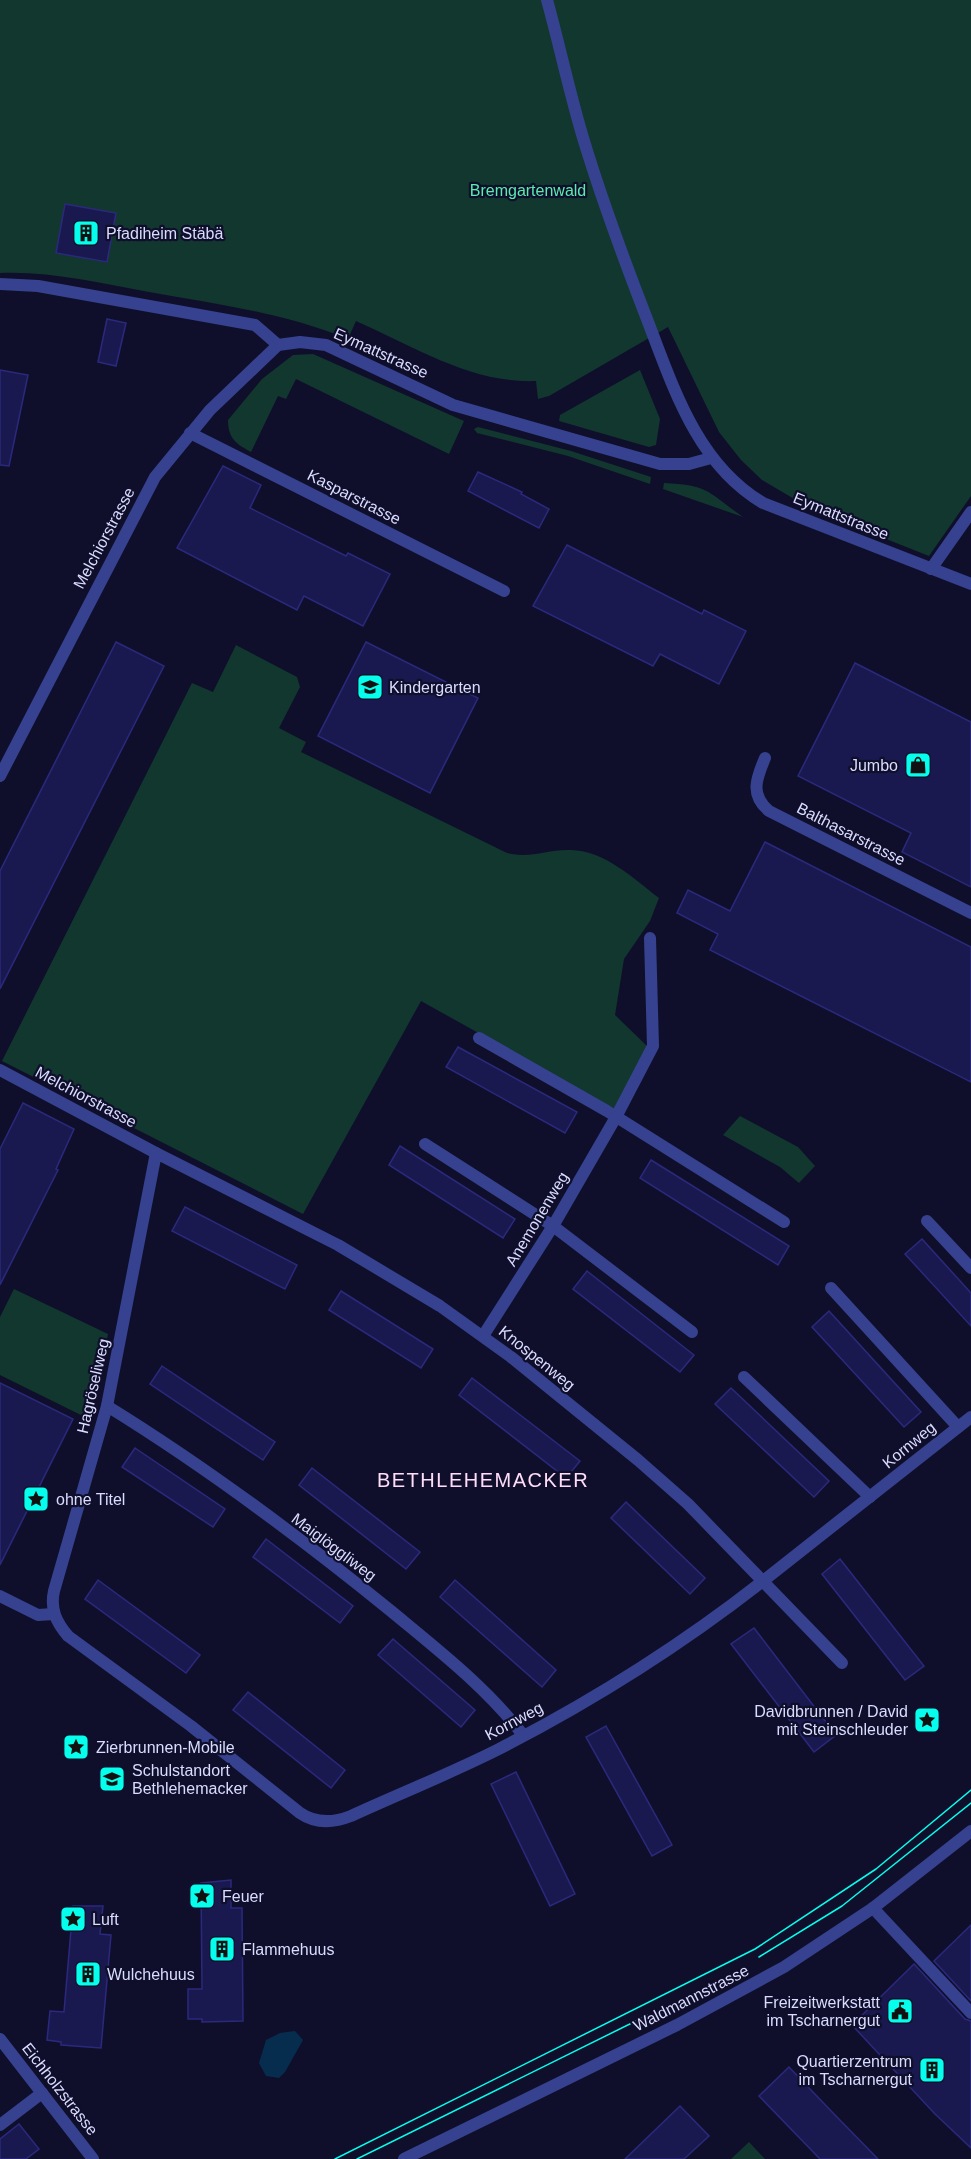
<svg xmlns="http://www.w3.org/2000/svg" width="971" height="2159" viewBox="0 0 971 2159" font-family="Arial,sans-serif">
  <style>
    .green { fill: #11372f }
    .water { fill: #062d4e }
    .building { fill: #1a194f; stroke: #2b297d; stroke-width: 1.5 }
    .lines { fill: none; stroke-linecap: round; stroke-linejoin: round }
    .service { stroke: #36428f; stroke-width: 12 }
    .pedestrian { stroke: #36428f; stroke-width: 12 }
    .minor { stroke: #36428f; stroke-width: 12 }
    .tertiary { stroke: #36428f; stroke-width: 12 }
    .tram { stroke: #06ffec; stroke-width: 1.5 }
    .labels { text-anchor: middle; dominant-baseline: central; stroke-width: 4.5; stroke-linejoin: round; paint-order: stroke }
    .park-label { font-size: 16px; fill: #5aebad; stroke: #0f0f2c }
    .poi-label { font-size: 16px; fill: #dadcff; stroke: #0f0f2c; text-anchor: start }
    .street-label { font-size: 16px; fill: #dadcff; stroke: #0f0f2c }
    .quarter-label { font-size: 20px; letter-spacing: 1.5px; fill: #ffdcf8; stroke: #0f0f2c }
  </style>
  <rect width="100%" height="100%" fill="#0f0f2c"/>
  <g class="green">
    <path d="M0 0H971V496L929 556 813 510 762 480 741 460 719 432 668 327 549 396 538 399 536 381C472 384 413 346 356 321L348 339C284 313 217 304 149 292 100 283 50 271 0 273Z"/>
    <path d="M313 354 464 421 449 454 296 379 286 399 278 396 251 452C236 444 228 438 228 420L262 379 293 355Z"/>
    <polygon points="640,370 660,419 656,445 649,447 559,421 560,415"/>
    <polygon points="478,427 571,451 651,477 650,484 568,456 477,433 474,429"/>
    <path d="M664 483C710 485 707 492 743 517L663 489Z"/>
    <path d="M236 645 297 677 300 687 279 728 306 742 301 752 507 853C530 859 548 849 571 850 605 851 633 878 659 898L650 921 624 959 615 1015 648 1047 615 1109 421 1001 303 1214 2 1061 192 683 213 692Z"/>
    <polygon points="740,1116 798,1147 815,1166 799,1183 780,1167 723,1135"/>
    <polygon points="14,1289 108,1334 91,1420 0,1375 0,1317"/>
    <polygon points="749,2142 765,2159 731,2159"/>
  </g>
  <polygon class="water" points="295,2031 303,2040 285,2072 279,2078 266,2076 259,2063 266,2040 280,2033"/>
  <g class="building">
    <polygon points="65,204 116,213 107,262 56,253"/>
    <polygon points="107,319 126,323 116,366 98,362"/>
    <polygon points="0,370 28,375 9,466 0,465"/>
    <polygon points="223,466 261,485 250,508 346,556 348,553 390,574 363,626 304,596 297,610 177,548"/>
    <polygon points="478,472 522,492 521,494 549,509 539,528 468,491"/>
    <polygon points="567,545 702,614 704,610 746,631 719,684 660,654 653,666 533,606"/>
    <polygon points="116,642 164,666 0,989 0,871"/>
    <polygon points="366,642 478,698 430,793 318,736"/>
    <polygon points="855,663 971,722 971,887 902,852 911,833 798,776"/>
    <polygon points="765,842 971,947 971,1082 710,950 718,934 677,913 688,890 730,911"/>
    <polygon points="458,1047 577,1112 565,1133 446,1067"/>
    <polygon points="23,1103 74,1129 56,1169 58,1170 0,1285 0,1149"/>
    <polygon points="400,1146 515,1219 503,1238 389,1165"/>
    <polygon points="651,1160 789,1246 778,1265 640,1178"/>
    <polygon points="185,1207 297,1265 285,1289 172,1231"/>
    <polygon points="922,1239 971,1293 971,1326 905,1254"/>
    <polygon points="587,1271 694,1355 680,1372 573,1289"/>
    <polygon points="341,1291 433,1349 421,1368 329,1310"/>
    <polygon points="829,1311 921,1412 904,1427 812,1327"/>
    <polygon points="162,1366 275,1442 263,1460 150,1384"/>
    <polygon points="472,1378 580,1461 566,1478 459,1395"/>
    <polygon points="0,1383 73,1419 0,1565"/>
    <polygon points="731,1388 829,1481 814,1497 715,1404"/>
    <polygon points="135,1448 225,1509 213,1527 122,1467"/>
    <polygon points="312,1468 420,1552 406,1569 299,1485"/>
    <polygon points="626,1502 705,1578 690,1594 611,1518"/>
    <polygon points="266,1539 353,1606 340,1623 253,1557"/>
    <polygon points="840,1559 924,1666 905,1680 822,1574"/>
    <polygon points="98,1580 200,1655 186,1673 85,1599"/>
    <polygon points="455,1580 556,1670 542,1687 440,1597"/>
    <polygon points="754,1628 836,1735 814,1752 731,1644"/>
    <polygon points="393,1639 475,1710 461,1727 378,1655"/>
    <polygon points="248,1692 345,1770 331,1788 233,1710"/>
    <polygon points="606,1726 672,1845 652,1856 586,1737"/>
    <polygon points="516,1772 575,1894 550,1906 491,1784"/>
    <polygon points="231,1880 231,1908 242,1908 243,2021 202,2022 202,2019 188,2019 188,1989 202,1989 201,1883"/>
    <polygon points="73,1906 103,1906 100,1934 111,1935 101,2048 61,2045 61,2042 47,2040 50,2011 64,2012"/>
    <polygon points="971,1925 971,2001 934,1961"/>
    <polygon points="914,1964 965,2019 971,2021 971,2148 935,2114 852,2025"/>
    <polygon points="789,2067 834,2114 878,2159 820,2159 759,2096"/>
    <polygon points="680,2106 709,2136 684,2159 625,2159"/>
    <polygon points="19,2124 39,2149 26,2159 0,2159 0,2139"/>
  </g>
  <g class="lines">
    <g class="service">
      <polyline points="931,569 971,512"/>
      <polyline points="479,1038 607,1111 784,1222"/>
      <polyline points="616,1117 653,1046 650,938"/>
      <polyline points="425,1144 553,1226 692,1332"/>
      <polyline points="927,1221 971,1268"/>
      <polyline points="831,1288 958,1427"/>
      <polyline points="744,1377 870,1497"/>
      <polyline points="0,1596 38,1615 54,1614"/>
      <polyline points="873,1908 971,2013"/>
      <polyline points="0,2125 42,2093"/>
    </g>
    <polyline class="pedestrian" points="0,1070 156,1153"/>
    <g class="minor">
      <polyline points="0,284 38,286 255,325 278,345 300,342 326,345 453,405 660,464 689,464 711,458"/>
      <polyline points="190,433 504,591"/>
      <path d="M765 758C756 779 750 795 769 811L971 913"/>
      <polyline points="0,776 155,477 210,410 278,345"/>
      <polyline points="483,1336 553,1226 616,1117"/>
      <path d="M107 1406C206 1467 301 1538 391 1611 438 1650 486 1687 523 1735"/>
      <path d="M842 1663 688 1504 638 1460 511 1357 440 1306 338 1245 156 1153 107 1406 54 1591C50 1609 56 1622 68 1636L191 1726 300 1813C316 1824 333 1823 351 1816 399 1794 449 1774 497 1750 591 1702 680 1646 763 1581L971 1417"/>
      <polyline points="0,2039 93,2159"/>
    </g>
    <g class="tertiary">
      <path d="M547 0C560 47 570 95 584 141 602 200 623 257 645 314 672 383 695 463 763 503L971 584"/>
      <polyline points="404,2159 677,2025 784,1967 873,1908 971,1831"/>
    </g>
    <g class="tram">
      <polyline points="759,1957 842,1906 971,1803"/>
      <polyline points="335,2159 755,1949 876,1869 971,1790"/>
      <polyline points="357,2159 648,2015"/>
    </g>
  </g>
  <defs>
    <symbol id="building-square" viewBox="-11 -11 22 22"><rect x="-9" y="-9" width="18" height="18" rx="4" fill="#06ffec" stroke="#0f0f2c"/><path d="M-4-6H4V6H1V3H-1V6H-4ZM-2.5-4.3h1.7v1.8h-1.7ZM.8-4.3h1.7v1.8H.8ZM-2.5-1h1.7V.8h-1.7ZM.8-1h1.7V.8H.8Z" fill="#111"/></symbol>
    <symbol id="school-square" viewBox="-11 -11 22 22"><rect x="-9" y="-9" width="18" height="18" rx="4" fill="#06ffec" stroke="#0f0f2c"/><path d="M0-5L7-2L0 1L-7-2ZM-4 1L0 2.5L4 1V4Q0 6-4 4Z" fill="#111"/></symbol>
    <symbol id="shop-square" viewBox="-11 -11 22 22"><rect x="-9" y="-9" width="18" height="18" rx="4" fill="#06ffec" stroke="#0f0f2c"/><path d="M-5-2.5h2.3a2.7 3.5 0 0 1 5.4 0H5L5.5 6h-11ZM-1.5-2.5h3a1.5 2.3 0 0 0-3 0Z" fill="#111"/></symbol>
    <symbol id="sight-square" viewBox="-11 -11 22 22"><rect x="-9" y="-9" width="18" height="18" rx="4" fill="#06ffec" stroke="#0f0f2c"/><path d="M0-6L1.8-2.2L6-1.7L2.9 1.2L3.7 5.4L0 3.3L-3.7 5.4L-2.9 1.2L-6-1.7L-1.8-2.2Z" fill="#111"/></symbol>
    <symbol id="civic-square" viewBox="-11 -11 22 22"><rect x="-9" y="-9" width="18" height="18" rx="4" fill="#06ffec" stroke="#0f0f2c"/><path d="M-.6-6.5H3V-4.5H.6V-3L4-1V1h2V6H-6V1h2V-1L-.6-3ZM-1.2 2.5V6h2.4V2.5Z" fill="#111"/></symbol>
  </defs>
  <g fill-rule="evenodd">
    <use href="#building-square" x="71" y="218" width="30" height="30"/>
    <use href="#school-square" x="355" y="672" width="30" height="30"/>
    <use href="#shop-square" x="903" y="750" width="30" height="30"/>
    <use href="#sight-square" x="21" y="1484" width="30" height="30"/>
    <use href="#sight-square" x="912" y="1705" width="30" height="30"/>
    <use href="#sight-square" x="61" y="1732" width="30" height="30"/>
    <use href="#school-square" x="97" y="1764" width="30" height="30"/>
    <use href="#sight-square" x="187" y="1881" width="30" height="30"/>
    <use href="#sight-square" x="58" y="1904" width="30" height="30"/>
    <use href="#building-square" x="207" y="1934" width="30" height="30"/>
    <use href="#building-square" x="73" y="1959" width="30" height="30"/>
    <use href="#civic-square" x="885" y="1996" width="30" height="30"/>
    <use href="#building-square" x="917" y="2055" width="30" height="30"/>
  </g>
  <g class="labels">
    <g class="park-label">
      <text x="528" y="190">Bremgartenwald</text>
    </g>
    <g class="poi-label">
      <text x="106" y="233">Pfadiheim Stäbä</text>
      <text x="389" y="687">Kindergarten</text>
      <text x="898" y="765" text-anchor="end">Jumbo</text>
      <text x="56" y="1499">ohne Titel</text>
      <text x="908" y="1711" text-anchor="end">Davidbrunnen / David<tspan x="908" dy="18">mit Steinschleuder</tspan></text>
      <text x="96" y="1747">Zierbrunnen-Mobile</text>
      <text x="132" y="1770">Schulstandort<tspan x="132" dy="18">Bethlehemacker</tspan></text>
      <text x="222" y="1896">Feuer</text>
      <text x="92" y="1919">Luft</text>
      <text x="242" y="1949">Flammehuus</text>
      <text x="107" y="1974">Wulchehuus</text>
      <text x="880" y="2002" text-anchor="end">Freizeitwerkstatt<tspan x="880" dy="18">im Tscharnergut</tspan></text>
      <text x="912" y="2061" text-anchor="end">Quartierzentrum<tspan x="912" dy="18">im Tscharnergut</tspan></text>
    </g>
    <g class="street-label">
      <text transform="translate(381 353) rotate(24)">Eymattstrasse</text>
      <text transform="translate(354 497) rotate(27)">Kasparstrasse</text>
      <text transform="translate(841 516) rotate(22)">Eymattstrasse</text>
      <text transform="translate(104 538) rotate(-62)">Melchiorstrasse</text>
      <text transform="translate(851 834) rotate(27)">Balthasarstrasse</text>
      <text transform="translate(86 1097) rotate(28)">Melchiorstrasse</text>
      <text transform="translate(537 1219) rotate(-59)">Anemonenweg</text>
      <text transform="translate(537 1358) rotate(39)">Knospenweg</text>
      <text transform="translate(93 1386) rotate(-77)">Hagröseliweg</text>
      <text transform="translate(909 1445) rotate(-39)">Kornweg</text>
      <text transform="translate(334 1547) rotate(37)">Maiglöggliweg</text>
      <text transform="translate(514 1721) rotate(-28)">Kornweg</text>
      <text transform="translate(691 1998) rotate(-27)">Waldmannstrasse</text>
      <text transform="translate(60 2089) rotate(52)">Eichholzstrasse</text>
    </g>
    <g class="quarter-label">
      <text x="483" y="1480">BETHLEHEMACKER</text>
    </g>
  </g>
</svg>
